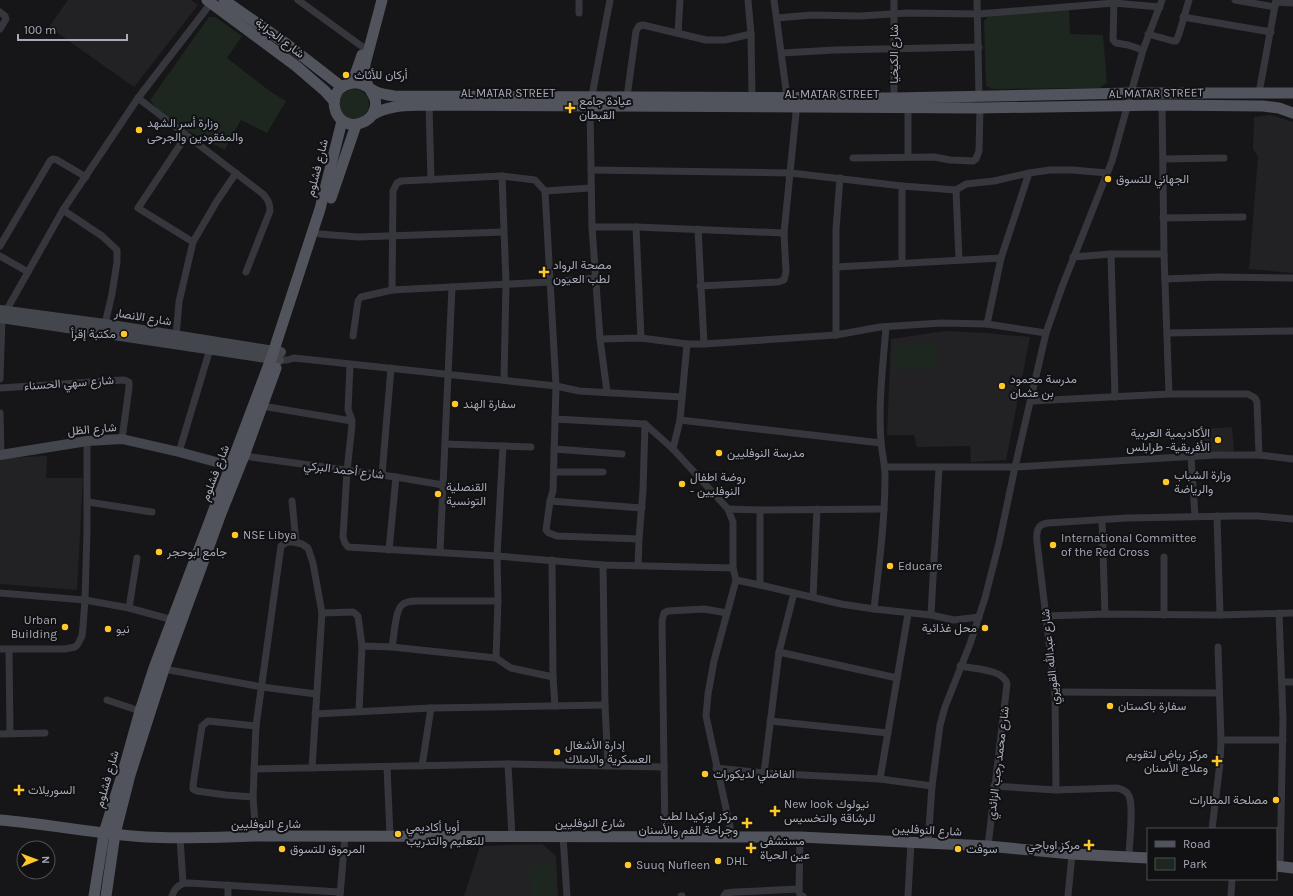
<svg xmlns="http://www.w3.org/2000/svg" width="1293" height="896" viewBox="0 0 1293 896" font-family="Karla,Vazirmatn,sans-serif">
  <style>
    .built { fill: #222225 }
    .green { fill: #1d271f }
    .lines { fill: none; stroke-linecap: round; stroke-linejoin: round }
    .street { stroke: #36373d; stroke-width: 7 }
    .secondary { stroke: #44464e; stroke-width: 10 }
    .primary { stroke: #52545d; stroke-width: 11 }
    .poi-dot { fill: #ffc727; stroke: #111113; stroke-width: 1.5 }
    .labels { text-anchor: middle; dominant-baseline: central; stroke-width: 4; stroke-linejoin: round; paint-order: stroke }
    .street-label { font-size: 12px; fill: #a7abb9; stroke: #111113 }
    .poi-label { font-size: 12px; fill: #a7abb9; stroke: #111113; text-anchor: start }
  </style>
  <rect width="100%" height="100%" fill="#161618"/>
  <g class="built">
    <polygon points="68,0 191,0 198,5 134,87 49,27"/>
    <polygon points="1270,115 1293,122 1293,273 1249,269 1258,157 1253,149 1254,117"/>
    <polygon points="945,331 987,333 1030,337 1006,460 971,462 970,446 917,447 914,435 887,435 891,339"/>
    <polygon points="1232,427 1234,451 1204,453 1203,429"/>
    <polygon points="47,456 46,478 83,478 77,590 0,584 0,458"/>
    <polygon points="542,844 556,856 558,896 464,896 480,846"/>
  </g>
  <g class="green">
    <polygon points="1069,9 1070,34 1103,35 1107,83 1099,88 993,89 986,86 984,21 991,13"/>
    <polygon points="209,17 215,17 242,36 227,58 271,92 286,101 267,133 241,120 229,141 225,150 166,120 150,100"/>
    <circle cx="354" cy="104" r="15"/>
    <polygon points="937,344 937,370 893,370 893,345"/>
    <polygon points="553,864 555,896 531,896 529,866"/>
  </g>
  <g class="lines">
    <g class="street">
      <polyline points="298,0 364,48"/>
      <polyline points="748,0 751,34 752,97"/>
      <polyline points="774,0 787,97"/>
      <polyline points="894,0 894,102"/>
      <polyline points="977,0 979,96"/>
      <polyline points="1114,0 1113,40 1116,43 1128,45 1143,50"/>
      <polyline points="1162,0 1143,50 1112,161 1062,287 1046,333 1015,467 1215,455 1259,455 1293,459"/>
      <polyline points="1235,0 1275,7"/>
      <polyline points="1276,2 1293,3"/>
      <polyline points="0,12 5,16 6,19 0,29"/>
      <polyline points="579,13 579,0"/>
      <polyline points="1183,17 1271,32"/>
      <polyline points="777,18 812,15 859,16 908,13 978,14 1114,3 1160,7"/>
      <polyline points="678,33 680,0"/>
      <polyline points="1148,34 1173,41 1176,41 1179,34 1189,0"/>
      <polyline points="782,53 835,50 979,47"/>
      <polyline points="1259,93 1276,0"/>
      <polyline points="627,97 636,31 639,26 643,25 706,40 725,40 751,34"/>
      <path d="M138 98 263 194C268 200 270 203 270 211L246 272"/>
      <polyline points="429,105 431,180"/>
      <polyline points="1162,105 1164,254 1169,394"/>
      <polyline points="908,107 908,157"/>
      <polyline points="186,136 138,208 193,242"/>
      <polyline points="853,158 934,157 950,160 973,161 976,159 979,151 980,108"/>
      <polyline points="1163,159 1224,158"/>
      <polyline points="591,170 791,173 902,186 956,190 966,184 994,181 1029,173 1050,170 1073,170 1107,173"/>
      <polyline points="502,176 506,283 504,380"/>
      <polyline points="902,186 902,263"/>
      <polyline points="956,190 959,260"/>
      <polyline points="545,191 556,386 553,491 550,501 546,530 549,533 557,536 639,539"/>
      <polyline points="63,210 102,236 117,250 117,262 112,294 105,324"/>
      <polyline points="1163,218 1243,217"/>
      <polyline points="592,227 636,227 784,233"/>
      <polyline points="636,227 641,338"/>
      <polyline points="698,229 704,344"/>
      <polyline points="320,234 358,237 503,232"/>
      <polyline points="0,246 50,161 53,159 57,160 86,177"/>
      <polyline points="1111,254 1115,397"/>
      <polyline points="0,256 28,272"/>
      <polyline points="1073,257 1111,254 1164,254"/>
      <polyline points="836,267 1001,258"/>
      <polyline points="1165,279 1218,277 1293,278"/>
      <polyline points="700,286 778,282 784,280 786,272 784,233 797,103"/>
      <polyline points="392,290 393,191 397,183 401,181 502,176 535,180 545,191 590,188"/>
      <polyline points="987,324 1001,258 1029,173"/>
      <polyline points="1167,333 1293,331"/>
      <polyline points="836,335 836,229 840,178"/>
      <polyline points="176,336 179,302 193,242 217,201 236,173"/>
      <polyline points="353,336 358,301 361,297 392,290 550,282 596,278"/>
      <polyline points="600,339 641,338 687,344 704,344 836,335 880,327 941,323 987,324 1046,333"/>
      <polyline points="279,360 287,360 294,358 556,386 579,391 682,397"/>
      <polyline points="350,365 348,410 351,417 352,425 347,471 343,537 345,543 348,547 497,556 603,565 733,568"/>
      <polyline points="0,379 2,318 63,210 138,98 211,3"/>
      <polyline points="0,388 124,380 129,382 129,388 122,439"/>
      <polyline points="607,392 600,339 592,227 590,106 610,0"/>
      <polyline points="1031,401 1169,394 1248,394 1255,398 1257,402 1259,455"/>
      <polyline points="262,406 352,421"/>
      <polyline points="0,413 1,455"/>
      <polyline points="555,419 645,424 673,449 728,509 733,522 733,568 736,580 714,661 708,694 706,716 732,836"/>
      <polyline points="680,420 881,443"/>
      <polyline points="445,444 531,447"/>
      <polyline points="554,449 622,454"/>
      <polyline points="673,449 680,420 687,344"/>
      <polyline points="179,452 210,349"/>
      <polyline points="244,456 396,477 443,485"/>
      <polyline points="1191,457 1195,516"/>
      <polyline points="885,467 1015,467 999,543 985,598 970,644 945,707 940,725 932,786 928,843"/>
      <polyline points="554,472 603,472"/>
      <polyline points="382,475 391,368"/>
      <polyline points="292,501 296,542"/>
      <polyline points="550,501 642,508"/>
      <polyline points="88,502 152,512"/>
      <polyline points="728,509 760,510 884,509"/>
      <polyline points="1217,516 1220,615"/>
      <polyline points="1102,520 1105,614"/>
      <polyline points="389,550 396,477"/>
      <polyline points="440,552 452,287"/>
      <polyline points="1164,557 1164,615"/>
      <polyline points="552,560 553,677 555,706"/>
      <polyline points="603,565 605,705 608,766"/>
      <polyline points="638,565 639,539 643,490 645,424"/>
      <polyline points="736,580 760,585 841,604 874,609 931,615 954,620 979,617"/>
      <polyline points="760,585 760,510"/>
      <polyline points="0,593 85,600 129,608 173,620"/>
      <polyline points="813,597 817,509"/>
      <polyline points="129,608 137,558"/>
      <path d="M874 609C879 565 885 521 885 476 885 464 882 454 881 442 878 404 883 365 886 327"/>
      <polyline points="322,613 353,612 358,616 362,646 359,711"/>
      <polyline points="1279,613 1283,719 1280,867"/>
      <polyline points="931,615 939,467"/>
      <polyline points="1047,616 1105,614 1220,615 1293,613"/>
      <polyline points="362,646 392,647 496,658 511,668 553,677"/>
      <path d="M392 647C394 638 395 610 402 605 406 601 412 601 417 601H498"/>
      <polyline points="1218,647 1221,740 1283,740"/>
      <polyline points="0,649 65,649 75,647 78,644 82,636 83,626 85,600 87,531 87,441"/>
      <polyline points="9,650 10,733"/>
      <polyline points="779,652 897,678"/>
      <polyline points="496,658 498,601 497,556 503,446"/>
      <path d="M960 666C973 669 1004 669 1007 684L988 846"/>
      <polyline points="164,669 262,687 316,694"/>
      <polyline points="1282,682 1293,682"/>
      <polyline points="1055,692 1219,693"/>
      <polyline points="107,700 140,711"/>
      <polyline points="315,714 431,708 605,705"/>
      <polyline points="770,721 888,733"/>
      <polyline points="0,734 45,733"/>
      <polyline points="508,764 512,837"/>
      <polyline points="422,766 431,708"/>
      <polyline points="387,767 390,836"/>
      <polyline points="716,768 764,773 880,779 932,786"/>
      <polyline points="254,769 508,764 664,767"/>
      <polyline points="764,773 779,652 794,593"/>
      <polyline points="880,779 908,614"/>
      <path d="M994 786 1056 790 1117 788C1122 789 1127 791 1129 796 1134 807 1129 844 1129 857"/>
      <path d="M1056 790 1055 692 1037 542C1036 532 1037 524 1048 523L1127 518 1235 516H1258L1293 519"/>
      <polyline points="253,797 226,795 197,791 193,789 193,785 202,726 208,721 256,726"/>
      <polyline points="1212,829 1220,763 1221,740"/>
      <polyline points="256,836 253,797 256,726 281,546 287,542 293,542 302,544 308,548 313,563 322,613 312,768"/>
      <polyline points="563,836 567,896"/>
      <polyline points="665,836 662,621 664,613 668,611 704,609 727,613"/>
      <polyline points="800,837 799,892 800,895 803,896"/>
      <polyline points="180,838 183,883"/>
      <path d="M172 896C175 887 180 883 189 883L340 892"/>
      <polyline points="228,896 228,885"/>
      <polyline points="340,896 345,836"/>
      <polyline points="681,896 682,896"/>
      <polyline points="724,896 726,893 735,892 799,889"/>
      <polyline points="908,896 911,842"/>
      <polyline points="1068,896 1072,854"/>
      <polyline points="1231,896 1232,879"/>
    </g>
    <g class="secondary">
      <polyline points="0,310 105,324 281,352"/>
      <polyline points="0,318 279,360"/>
      <polyline points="0,455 87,441 122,439 179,452 231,466"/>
    </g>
    <g class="primary">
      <polyline points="207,0 296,66 325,91 334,101"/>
      <polyline points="224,0 288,45 342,87"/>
      <path d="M382 0 365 64C365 72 365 81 369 88 374 96 378 101 374 111 372 117 367 121 361 123 332 133 322 85 354 83 363 82 368 88 376 92 382 94 388 95 394 96L894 98 1132 93H1293"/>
      <polyline points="348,84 355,75 362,55"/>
      <path d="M372 115C390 104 409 106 429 105L980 108 1162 105 1263 106 1279 108 1293 113"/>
      <polyline points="331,198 356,125"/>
      <path d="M0 820C49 824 97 834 146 837 183 839 220 837 256 836L800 837 988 846 1072 854 1148 858"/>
      <polyline points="1276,866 1293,868"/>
      <polyline points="94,896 104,833 123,772 140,711 154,668 271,359 320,209 342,121"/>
      <polyline points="106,896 115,834 130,775 146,725 164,669 220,516 244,456 276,368"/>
    </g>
  </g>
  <g class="poi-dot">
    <circle cx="346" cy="75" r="4"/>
    <path d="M568 102h4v4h4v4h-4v4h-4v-4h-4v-4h4z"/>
    <circle cx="139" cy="130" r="4"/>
    <circle cx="1108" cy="179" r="4"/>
    <path d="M542 266h4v4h4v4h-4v4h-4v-4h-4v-4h4z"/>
    <circle cx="124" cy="334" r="4"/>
    <circle cx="1002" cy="386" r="4"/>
    <circle cx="455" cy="404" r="4"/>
    <circle cx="1218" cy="440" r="4"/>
    <circle cx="719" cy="453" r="4"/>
    <circle cx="1166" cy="482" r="4"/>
    <circle cx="682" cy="484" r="4"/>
    <circle cx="438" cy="494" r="4"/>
    <circle cx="235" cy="535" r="4"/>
    <circle cx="1053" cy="545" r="4"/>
    <circle cx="159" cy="552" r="4"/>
    <circle cx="890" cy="566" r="4"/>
    <circle cx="65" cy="627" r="4"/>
    <circle cx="985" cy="628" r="4"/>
    <circle cx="108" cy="629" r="4"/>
    <circle cx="1110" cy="706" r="4"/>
    <circle cx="557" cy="752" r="4"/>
    <path d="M1215 755h4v4h4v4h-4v4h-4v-4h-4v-4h4z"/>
    <circle cx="705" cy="774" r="4"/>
    <path d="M17 784h4v4h4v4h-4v4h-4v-4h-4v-4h4z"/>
    <circle cx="1276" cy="800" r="4"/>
    <path d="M773 805h4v4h4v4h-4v4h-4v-4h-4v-4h4z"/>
    <path d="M745 817h4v4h4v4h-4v4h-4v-4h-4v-4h4z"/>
    <circle cx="398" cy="834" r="4"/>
    <path d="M1087 839h4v4h4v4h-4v4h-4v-4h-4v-4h4z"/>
    <path d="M749 842h4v4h4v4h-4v4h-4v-4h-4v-4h4z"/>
    <circle cx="282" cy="849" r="4"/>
    <circle cx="958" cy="849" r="4"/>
    <circle cx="718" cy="861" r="4"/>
    <circle cx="628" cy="865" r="4"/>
  </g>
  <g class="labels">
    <g class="street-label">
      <text transform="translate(280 38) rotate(37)">شارع الجرابة</text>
      <text transform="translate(894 54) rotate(-90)">شارع الكيخيا</text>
      <text x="508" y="93">AL MATAR STREET</text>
      <text transform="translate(1156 93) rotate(-1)">AL MATAR STREET</text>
      <text x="832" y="94">AL MATAR STREET</text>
      <text transform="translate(317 168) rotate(-76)">شارع فشلوم</text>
      <text transform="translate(143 317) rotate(9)">شارع الانصار</text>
      <text transform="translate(69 383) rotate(-4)">شارع سهي الحسناء</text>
      <text transform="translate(92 429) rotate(-5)">شارع الظل</text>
      <text transform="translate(344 470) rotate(7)">شارع أحمد البركي</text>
      <text transform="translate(215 473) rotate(-69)">شارع فشلوم</text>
      <text transform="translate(1050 657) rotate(-96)">شارع عبدالله القويري</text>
      <text transform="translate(998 763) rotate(-83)">شارع محمد رجب الزائدي</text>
      <text transform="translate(107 779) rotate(-74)">شارع فشلوم</text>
      <text x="590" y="823">شارع النوفليين</text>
      <text x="266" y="824">شارع النوفليين</text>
      <text transform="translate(927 830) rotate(3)">شارع النوفليين</text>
    </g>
    <g class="poi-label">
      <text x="354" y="75">أركان للأثاث</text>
      <text x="579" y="101">عيادة جامع<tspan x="579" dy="14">القبطان</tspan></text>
      <text x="147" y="123">وزارة أسر الشهد<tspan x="147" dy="14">والمفقودين والجرحى</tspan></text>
      <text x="1116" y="179">الجهاني للتسوق</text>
      <text x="553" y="265">مصحة الرواد<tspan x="553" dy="14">لطب العيون</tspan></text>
      <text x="116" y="334" text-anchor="end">مكتبة إقرأ</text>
      <text x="1010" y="379">مدرسة محمود<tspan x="1010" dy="14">بن عثمان</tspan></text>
      <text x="463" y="404">سفارة الهند</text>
      <text x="1210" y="433" text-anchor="end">الأكاديمية العربية<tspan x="1210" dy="14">الأفريقية- طرابلس</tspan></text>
      <text x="727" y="453">مدرسة النوفليين</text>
      <text x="1174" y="475">وزارة الشباب<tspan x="1174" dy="14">والرياضة</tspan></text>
      <text x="690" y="477">روضة اطفال<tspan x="690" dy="14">- النوفليين</tspan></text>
      <text x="446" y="487">القنصلية<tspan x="446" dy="14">التونسية</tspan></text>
      <text x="243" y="535">NSE Libya</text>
      <text x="1061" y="538">International Committee<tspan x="1061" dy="14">of the Red Cross</tspan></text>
      <text x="167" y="552">جامع ابوحجر</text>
      <text x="898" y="566">Educare</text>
      <text x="57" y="620" text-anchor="end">Urban<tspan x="57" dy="14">Building</tspan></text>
      <text x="977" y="628" text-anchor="end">محل غذائية</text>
      <text x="116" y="629">نيو</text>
      <text x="1118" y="706">سفارة باكستان</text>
      <text x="565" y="745">إدارة الأشغال<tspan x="565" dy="14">العسكرية والاملاك</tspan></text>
      <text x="1208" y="754" text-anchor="end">مركز رياض لتقويم<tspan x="1208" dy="14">وعلاج الأسنان</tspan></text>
      <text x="713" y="774">الفاضلي لديكورات</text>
      <text x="28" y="790">السوريلات</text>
      <text x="1268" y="800" text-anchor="end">مصلحة المطارات</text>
      <text x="784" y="804">New look نيولوك<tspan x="784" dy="14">للرشاقة والتخسيس</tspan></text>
      <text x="738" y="816" text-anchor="end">مركز اوركيدا لطب<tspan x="738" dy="14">وجراحة الفم والأسنان</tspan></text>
      <text x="406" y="827">أويا أكاديمي<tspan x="406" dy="14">للتعليم والتدريب</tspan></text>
      <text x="760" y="841">مستشفى<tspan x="760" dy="14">عين الحياة</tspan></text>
      <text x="1080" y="845" text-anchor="end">مركز اوباجي</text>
      <text x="290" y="849">المرموق للتسوق</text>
      <text x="966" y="849">سوفت</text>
      <text x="726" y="861">DHL</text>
      <text x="636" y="865">Suuq Nufleen</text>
    </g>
  </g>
  <rect x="1147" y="828" width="130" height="52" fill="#111113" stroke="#4d4f55"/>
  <rect x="1155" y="841" width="20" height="6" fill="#52545d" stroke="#4d4f55"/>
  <text x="1183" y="848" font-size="12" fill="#a7abb9">Road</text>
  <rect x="1155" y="858" width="20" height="12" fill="#1d271f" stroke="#4d4f55"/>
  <text x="1183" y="868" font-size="12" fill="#a7abb9">Park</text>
  <g transform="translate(36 860) rotate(89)"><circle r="19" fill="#111113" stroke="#4d4f55"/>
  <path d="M0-3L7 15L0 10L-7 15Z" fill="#ffc727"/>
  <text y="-6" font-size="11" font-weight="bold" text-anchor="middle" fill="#a7abb9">N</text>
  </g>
  <path d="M18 34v6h109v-6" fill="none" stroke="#a7abb9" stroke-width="2"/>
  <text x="24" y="34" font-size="12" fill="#a7abb9" stroke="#111113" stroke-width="3" paint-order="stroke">100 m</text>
</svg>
